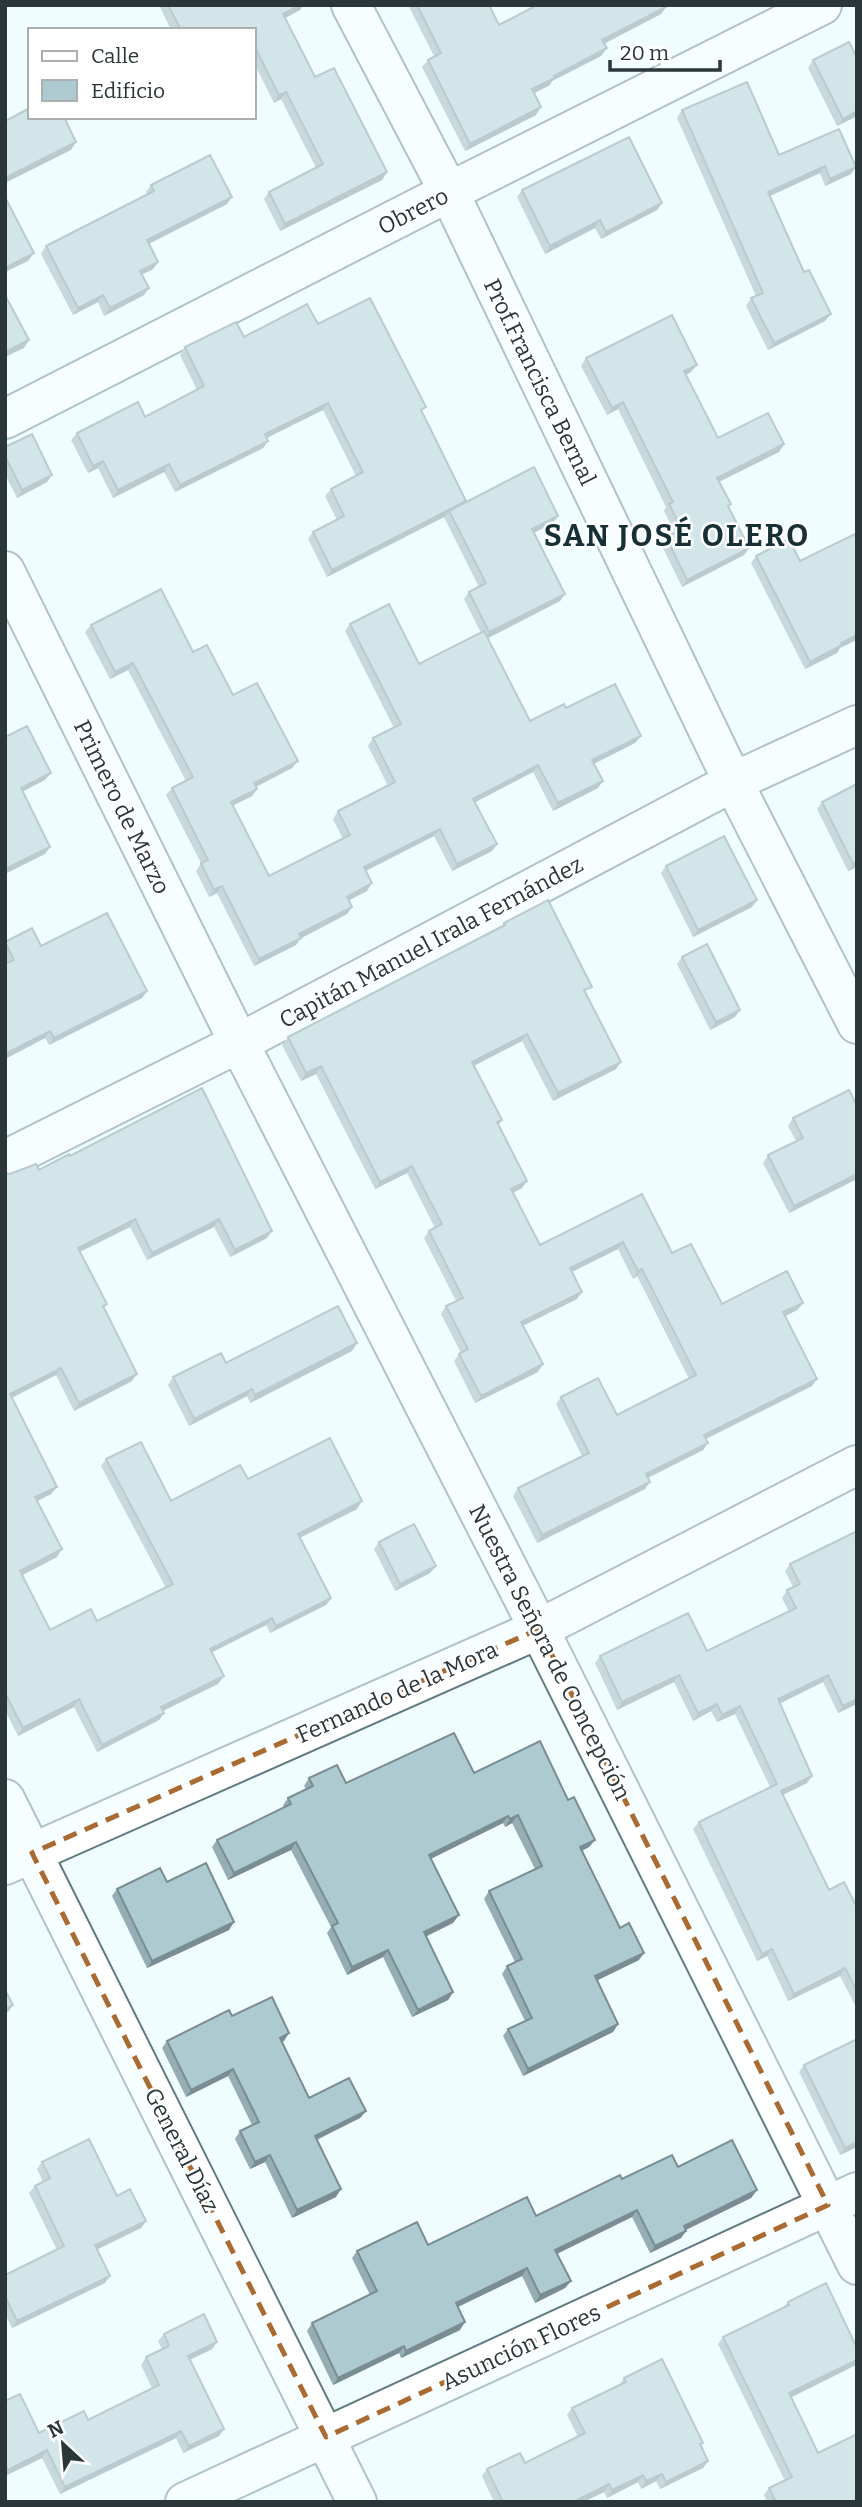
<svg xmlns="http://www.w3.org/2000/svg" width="862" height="2507" viewBox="0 0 862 2507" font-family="Bitter,serif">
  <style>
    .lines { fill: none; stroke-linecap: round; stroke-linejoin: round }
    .minor-casing { stroke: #607c81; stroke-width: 42 }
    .minor { stroke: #fff; stroke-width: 38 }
    .wall { fill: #95aeb3 }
    .shaded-wall { fill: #798d92 }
    .building { fill: #adcad0; stroke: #798d92; stroke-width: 2 }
    .marked { fill: none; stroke: #a96b31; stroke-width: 5; stroke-dasharray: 14 9; stroke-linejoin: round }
    .labels { text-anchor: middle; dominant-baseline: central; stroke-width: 5; stroke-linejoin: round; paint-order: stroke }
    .street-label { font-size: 23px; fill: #2a3638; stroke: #fff }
    .district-label { font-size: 30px; font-weight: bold; letter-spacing: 2px; fill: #163035; stroke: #fff }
  </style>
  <rect width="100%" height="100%" fill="#f0fdff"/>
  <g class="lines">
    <defs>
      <g id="minor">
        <polyline points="351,5 449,192 733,782 857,1024"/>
        <polyline points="5,419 449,192 822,5"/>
        <polyline points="5,571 239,1043 539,1629 857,2265"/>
        <polyline points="5,1160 239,1043 733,782 857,725"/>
        <polyline points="5,1799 357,2502"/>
        <polyline points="5,1865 539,1629 857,1465"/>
        <polyline points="185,2502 857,2192"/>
      </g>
    </defs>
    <use href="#minor" class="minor-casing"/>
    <use href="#minor" class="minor"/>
  </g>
  <g class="wall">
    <polygon points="159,5 303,5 300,10 285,18 315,77 387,172 382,180 280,231 264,199 269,192 316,168 281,99 274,103 254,63 254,30 171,30"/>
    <polygon points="408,5 489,5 499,25 666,7 661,14 604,44 601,56 552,81 550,85 534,93 536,115 465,151 422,67 428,60 434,56"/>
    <polygon points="813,60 857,116 837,126 808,68"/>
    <polygon points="682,110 779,155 839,129 851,174 825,186 820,173 770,196 825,321 768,350 746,306 751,298 756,296 677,118"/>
    <polygon points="151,185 227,204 149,244 158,262 153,269 142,274 149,288 144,295 104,316 98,302 73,315 41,254 46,246 147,195 146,192"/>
    <polygon points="522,190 657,210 601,239 595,228 545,254 517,197"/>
    <polygon points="318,324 422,413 466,501 553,523 534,533 565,594 560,601 488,638 530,721 566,708 641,736 635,743 594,764 598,788 553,811 533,772 475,802 497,844 492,851 452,871 434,836 366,871 367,891 349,900 352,907 347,914 301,938 296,945 254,966 217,893 209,897 196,871 201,863 166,795 172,788 186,781 128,670 110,679 85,632 91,625 193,652 233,695 292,768 256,787 257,789 252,796 233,805 269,876 343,839 333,819 338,811 388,786 368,746 373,738 394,728 345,631 350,624 419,664 481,633 464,599 469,592 479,587 444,517 327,577 308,539 313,532 337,520 325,496 331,489 356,476 323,410 267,438 268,441 263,448 175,492 164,472 113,498 98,468 88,473 71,440 77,433 145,417 197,390 180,355 185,347"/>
    <polygon points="586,358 691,372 686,375 718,438 784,444 779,452 719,482 729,507 749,548 744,555 682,587 661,544 666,537 675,533 664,511 666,507 618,409 607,415 581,366"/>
    <polygon points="5,447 52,475 47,482 17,498 5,474"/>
    <polygon points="756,556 840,648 837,653 805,669 751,563"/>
    <polygon points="857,784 857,867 848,871 817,809 822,802"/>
    <polygon points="666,866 752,907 693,937 661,873"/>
    <polygon points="504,923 586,994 616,1069 553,1101 522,1041 474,1066 502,1120 499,1125 522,1188 513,1193 540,1245 642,1194 672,1253 722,1304 803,1303 797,1310 785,1316 812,1386 706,1439 708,1443 703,1450 648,1478 645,1489 537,1543 513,1496 518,1488 582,1456 556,1404 561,1397 617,1415 689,1379 637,1276 633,1279 618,1249 572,1272 577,1299 523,1326 538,1372 475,1403 454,1361 459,1354 461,1353 441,1314 446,1306 456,1301 424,1238 429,1231 435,1228 407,1173 375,1189 316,1074 301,1081 282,1045 288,1037 501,927"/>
    <polygon points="5,942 41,946 147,991 142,998 49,1045 45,1038 5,1059 5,964 7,963 5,959"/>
    <polygon points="682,957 735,1017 710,1030 677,964"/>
    <polygon points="857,1106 857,1179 789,1213 763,1163 768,1155 796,1141 788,1126 793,1118"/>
    <polygon points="70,1156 267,1238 230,1257 214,1227 147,1260 130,1227 80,1252 107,1304 104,1309 132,1381 74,1411 56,1375 12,1398 57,1487 51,1494 37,1501 57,1557 22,1575 50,1630 97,1621 166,1588 101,1466 106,1459 171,1501 248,1479 357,1509 300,1538 331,1598 326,1605 270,1633 266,1625 211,1653 218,1684 163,1711 164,1713 159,1720 97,1752 74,1707 18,1736 5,1710 5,1173 10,1174 39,1170"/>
    <polygon points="352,1351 250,1403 247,1396 189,1426 168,1385 173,1377 226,1363"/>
    <polygon points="379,1542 436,1566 430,1573 395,1591 374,1549"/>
    <polygon points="790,1564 857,1704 838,1713 823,1682 780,1703 807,1783 783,1795 829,1890 857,1907 857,2009 840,1976 788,2001 767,1956 757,1961 693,1829 699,1822 770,1787 735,1714 717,1722 711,1711 693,1721 674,1682 617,1710 595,1663 600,1656 707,1651 789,1612 782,1598 787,1590 793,1587 785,1571"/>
    <polygon points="474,1773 568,1800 595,1840 589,1847 582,1851 620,1928 639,1960 597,1980 618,2024 613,2032 523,2076 503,2036 508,2029 525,2021 502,1974 507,1966 515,1962 484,1899 489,1891 535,1869 512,1823 505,1827 503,1823 431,1859 453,1923 426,1936 453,1992 448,2000 412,2017 383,1957 347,1975 327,1933 331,1927 291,1850 228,1880 212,1847 217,1840 284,1807 283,1805 288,1798 306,1789 304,1786 309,1778 346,1783"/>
    <polygon points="167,1882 234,1922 229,1930 147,1968 112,1896 117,1889"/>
    <polygon points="232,2016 284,2041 282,2042 309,2098 366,2111 360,2118 317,2140 336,2197 292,2218 265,2162 250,2169 235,2139 240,2131 252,2125 228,2076 186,2097 162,2048 167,2041"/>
    <polygon points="857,2039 857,2147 840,2155 799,2072 804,2065"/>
    <polygon points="42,2162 117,2196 146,2221 141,2228 97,2249 105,2283 12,2328 5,2314 5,2275 57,2250 29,2193 35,2186 43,2182 37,2169"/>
    <polygon points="678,2167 757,2190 751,2198 686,2230 686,2231 681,2238 650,2253 632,2217 557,2254 571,2281 565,2288 535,2303 522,2276 458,2307 460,2330 401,2358 399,2353 333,2385 307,2331 312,2323 370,2295 352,2258 357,2251 428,2245 536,2216 622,2179"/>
    <polygon points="826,2283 791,2397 818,2453 857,2502 767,2502 764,2495 769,2488 785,2481 718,2344 723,2337 783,2308 788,2302"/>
    <polygon points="164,2334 217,2342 212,2349 190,2360 224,2429 219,2436 183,2453 176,2438 60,2494 42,2458 5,2476 5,2401 39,2433 88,2420 152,2388 141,2365 146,2357 162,2349 158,2341"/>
    <polygon points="624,2378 703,2443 701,2445 708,2461 703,2468 660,2489 656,2481 641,2489 638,2482 607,2498 604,2492 583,2502 494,2502 482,2476 487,2469 525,2463 578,2437 567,2415 572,2408 619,2385"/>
  </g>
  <g class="shaded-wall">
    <polygon points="300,5 303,5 300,10 277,22 283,14"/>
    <polygon points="666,7 661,14 597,47 602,40"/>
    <polygon points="607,48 601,56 552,81 550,85 527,97 532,89 554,76"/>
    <polygon points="286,92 281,99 274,103 279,95"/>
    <polygon points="541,107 536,115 465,151 470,144"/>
    <polygon points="857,111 857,116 837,126 843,119"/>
    <polygon points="76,142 71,150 5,183 5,178"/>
    <polygon points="825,166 820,173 763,199 768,192"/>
    <polygon points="856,167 851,174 825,186 830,179"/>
    <polygon points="387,172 382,180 280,231 285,224"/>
    <polygon points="232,197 227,204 142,247 147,240"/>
    <polygon points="662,203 657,210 601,239 606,232"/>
    <polygon points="600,220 595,228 545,254 550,246"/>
    <polygon points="34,253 28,261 5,272 5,268"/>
    <polygon points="158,262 153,269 135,278 140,271"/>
    <polygon points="149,288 144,295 104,316 110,308"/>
    <polygon points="103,295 98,302 73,315 78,308"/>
    <polygon points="831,314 825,321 768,350 774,343"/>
    <polygon points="29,340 24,348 5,357 5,352"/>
    <polygon points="697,365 691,372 679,378 684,371"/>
    <polygon points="623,402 618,409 607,415 612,408"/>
    <polygon points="328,403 323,410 260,441 265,434"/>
    <polygon points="268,441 263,448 175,492 180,485"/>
    <polygon points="784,444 779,452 712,485 717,478"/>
    <polygon points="103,461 98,468 88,473 93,466"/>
    <polygon points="169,464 164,472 113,498 118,490"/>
    <polygon points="52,475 47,482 17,498 22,490"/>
    <polygon points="466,501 449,511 444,517 327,577 332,570"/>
    <polygon points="558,516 553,523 527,536 532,529"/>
    <polygon points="749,548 744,555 682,587 687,580"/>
    <polygon points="565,594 560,601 484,640 489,632"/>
    <polygon points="857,635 857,640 840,648 837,653 805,669 810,662 841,643"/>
    <polygon points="133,663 128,670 110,679 115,672"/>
    <polygon points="641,736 635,743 587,767 592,760"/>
    <polygon points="298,761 292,768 249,790 254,783"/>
    <polygon points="538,765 533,772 468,806 473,799"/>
    <polygon points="51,773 45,780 16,795 21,788"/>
    <polygon points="603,781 598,788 553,811 558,803"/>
    <polygon points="257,789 252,796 226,809 231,802"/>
    <polygon points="440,829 434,836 359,874 364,867"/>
    <polygon points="497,844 492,851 452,871 457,864"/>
    <polygon points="50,847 45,854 5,874 5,869"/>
    <polygon points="857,862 857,867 848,871 853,864"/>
    <polygon points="372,883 367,891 342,904 347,897"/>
    <polygon points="222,886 217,893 209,897 214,890"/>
    <polygon points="757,900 752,907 693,937 698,930"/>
    <polygon points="352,907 347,914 294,942 299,934"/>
    <polygon points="301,938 296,945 254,966 259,959"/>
    <polygon points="147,991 142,998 49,1045 54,1038"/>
    <polygon points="740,1010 735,1017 710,1030 716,1022"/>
    <polygon points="50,1031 45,1038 5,1059 5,1054"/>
    <polygon points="527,1034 522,1041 467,1069 472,1062"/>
    <polygon points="621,1062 616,1069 553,1101 558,1093"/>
    <polygon points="321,1066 316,1074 301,1081 306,1073"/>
    <polygon points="412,1166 407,1173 375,1189 380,1182"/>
    <polygon points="857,1174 857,1179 789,1213 794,1206"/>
    <polygon points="527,1181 522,1188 506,1196 511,1189"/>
    <polygon points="135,1219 130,1227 73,1255 78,1248"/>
    <polygon points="219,1219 214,1227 147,1260 152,1253"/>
    <polygon points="272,1231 267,1238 230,1257 235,1250"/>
    <polygon points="623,1242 618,1249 565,1275 570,1268"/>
    <polygon points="642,1269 637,1276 633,1279 638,1271"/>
    <polygon points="582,1292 577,1299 516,1329 521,1322"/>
    <polygon points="803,1303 797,1310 778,1320 783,1312"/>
    <polygon points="357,1343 352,1351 250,1403 255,1395"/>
    <polygon points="543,1364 538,1372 475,1403 481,1396"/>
    <polygon points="61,1368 56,1375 5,1401 10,1394"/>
    <polygon points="137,1374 132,1381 74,1411 79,1403"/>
    <polygon points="817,1379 812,1386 699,1442 704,1435"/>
    <polygon points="252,1389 247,1396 189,1426 194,1419"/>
    <polygon points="708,1443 703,1450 641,1481 646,1474"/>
    <polygon points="650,1482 645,1489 537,1543 542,1535"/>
    <polygon points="57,1487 51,1494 30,1505 35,1497"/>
    <polygon points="362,1501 357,1509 293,1541 298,1534"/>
    <polygon points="62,1549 57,1557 15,1579 20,1571"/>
    <polygon points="436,1566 430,1573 395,1591 400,1584"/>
    <polygon points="331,1598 326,1605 270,1633 276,1626"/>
    <polygon points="272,1618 266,1625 204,1656 210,1649"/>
    <polygon points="679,1675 674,1682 617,1710 622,1702"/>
    <polygon points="828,1675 823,1682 773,1707 778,1699"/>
    <polygon points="224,1676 218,1684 156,1714 161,1707"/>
    <polygon points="79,1699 74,1707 18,1736 23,1728"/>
    <polygon points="857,1699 857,1704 838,1713 843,1706"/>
    <polygon points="717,1704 711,1711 693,1721 698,1713"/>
    <polygon points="740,1706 735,1714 717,1722 722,1715"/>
    <polygon points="164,1713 159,1720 97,1752 102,1745"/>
    <polygon points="812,1776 807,1783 776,1798 781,1791"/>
    <polygon points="518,1815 512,1823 505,1827 510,1819"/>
    <polygon points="508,1816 503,1823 424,1862 429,1855"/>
    <polygon points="595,1840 589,1847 575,1854 580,1847"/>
    <polygon points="296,1842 291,1850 228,1880 234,1873"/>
    <polygon points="459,1915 453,1923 419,1940 424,1932"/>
    <polygon points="234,1922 229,1930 147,1968 152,1961"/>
    <polygon points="772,1949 767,1956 757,1961 762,1954"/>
    <polygon points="388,1950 383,1957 347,1975 352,1967"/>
    <polygon points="644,1953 639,1960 590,1984 595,1976"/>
    <polygon points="845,1968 840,1976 788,2001 794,1994"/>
    <polygon points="453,1992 448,2000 412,2017 418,2010"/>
    <polygon points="13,2005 8,2012 5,2014 5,2009"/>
    <polygon points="618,2024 613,2032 523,2076 528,2069"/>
    <polygon points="289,2033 284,2041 274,2045 280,2038"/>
    <polygon points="233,2069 228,2076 186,2097 191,2090"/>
    <polygon points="366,2111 360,2118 309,2143 315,2136"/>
    <polygon points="857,2142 857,2147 840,2155 845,2148"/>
    <polygon points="270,2155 265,2162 250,2169 255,2162"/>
    <polygon points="341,2189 336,2197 292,2218 297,2210"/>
    <polygon points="757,2190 751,2198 679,2233 684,2226"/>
    <polygon points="637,2210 632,2217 550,2257 555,2250"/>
    <polygon points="146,2221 141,2228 90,2253 95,2245"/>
    <polygon points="686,2231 681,2238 650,2253 655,2246"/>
    <polygon points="527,2268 522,2276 451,2310 456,2303"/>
    <polygon points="110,2276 105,2283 12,2328 17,2321"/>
    <polygon points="571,2281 565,2288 535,2303 540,2295"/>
    <polygon points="465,2322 460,2330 401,2358 406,2351"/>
    <polygon points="217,2342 212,2349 183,2363 188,2356"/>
    <polygon points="404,2346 399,2353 333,2385 338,2378"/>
    <polygon points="857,2360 856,2365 784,2401 789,2393"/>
    <polygon points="224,2429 219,2436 183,2453 189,2446"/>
    <polygon points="181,2431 176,2438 60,2494 65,2487"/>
    <polygon points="47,2450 42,2458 5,2476 5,2474 8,2470"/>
    <polygon points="708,2461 703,2468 660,2489 666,2482"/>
    <polygon points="662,2474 656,2481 641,2489 646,2481"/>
    <polygon points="643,2475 638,2482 607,2498 612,2490"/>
    <polygon points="609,2484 604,2492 583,2502 573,2502"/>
  </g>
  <g class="building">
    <polygon points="168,5 300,5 283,14 315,77 334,68 387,172 285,224 269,192 323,164 286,92 279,95 254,45 254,30 181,30"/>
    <polygon points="417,5 489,5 499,25 537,5 666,5 666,7 602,40 607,48 554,76 555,78 532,89 541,107 470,144 428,60 441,53"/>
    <polygon points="849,42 857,58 857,111 843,119 813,60"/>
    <polygon points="747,82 779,155 839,129 856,167 830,179 825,166 768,192 804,272 809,270 831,314 774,343 751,298 763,293 682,110"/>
    <polygon points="30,108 30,117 64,117 76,142 5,178 5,121"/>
    <polygon points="629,137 662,203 606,232 600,220 550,246 522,190"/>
    <polygon points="210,155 232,197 147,240 158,262 140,271 149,288 110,308 103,295 78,308 46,246 154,191 151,185"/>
    <polygon points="5,197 34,253 5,268"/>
    <polygon points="5,295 29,340 5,352"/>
    <polygon points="370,298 426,407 421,410 466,501 332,570 313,532 344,516 331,489 363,472 328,403 265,434 268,441 180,485 169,464 118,490 103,461 93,466 77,433 138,402 145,417 204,386 185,347 236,322 244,337 307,304 318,324"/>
    <polygon points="672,315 697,365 684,371 718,438 768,413 784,444 717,478 731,504 728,506 749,548 687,580 666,537 682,529 669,504 673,502 623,402 612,408 586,358"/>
    <polygon points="32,434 52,475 22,490 5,456 5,447"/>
    <polygon points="534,467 558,516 532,529 565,594 489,632 469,592 486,583 449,511"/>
    <polygon points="857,533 857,635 841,643 842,645 810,662 756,556 789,539 800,561"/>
    <polygon points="161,589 193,652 207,645 233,695 257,683 298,761 254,783 257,789 231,802 269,876 350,835 338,811 395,782 373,738 401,724 350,624 389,604 419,664 484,631 530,721 564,704 566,708 615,684 641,736 592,760 603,781 558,803 538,765 473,799 497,844 457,864 440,829 364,867 372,883 347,897 352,907 299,934 301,938 259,959 222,886 214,890 201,863 208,860 172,788 193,777 133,663 115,672 91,625"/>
    <polygon points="27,726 51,773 21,788 50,847 5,869 5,737"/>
    <polygon points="857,784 857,862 853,864 822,802"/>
    <polygon points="724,836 757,900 698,930 666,866"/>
    <polygon points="548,900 592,987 584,990 621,1062 558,1093 527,1034 472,1062 502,1120 497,1122 527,1181 511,1189 540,1245 642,1194 672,1253 691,1244 722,1304 787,1271 803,1303 783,1312 817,1379 704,1435 708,1443 646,1474 650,1482 542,1535 518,1488 589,1453 561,1397 598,1378 617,1415 696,1375 642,1269 638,1271 623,1242 570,1268 582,1292 521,1322 543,1364 481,1396 459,1354 468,1349 446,1306 463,1298 429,1231 442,1224 412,1166 380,1182 321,1066 306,1073 288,1037 505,925 504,923"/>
    <polygon points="107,913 147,991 54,1038 50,1031 5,1054 5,964 14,960 5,942 32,928 41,946"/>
    <polygon points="707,944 740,1010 716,1022 682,957"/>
    <polygon points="202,1088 272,1231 235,1250 219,1219 152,1253 135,1219 78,1248 107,1304 103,1306 137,1374 79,1403 61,1368 10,1394 57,1487 35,1497 62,1549 20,1571 50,1630 91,1609 97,1621 173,1584 106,1459 141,1442 171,1501 240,1465 248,1479 330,1438 362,1501 298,1534 331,1598 276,1626 272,1618 210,1649 224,1676 161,1707 164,1713 102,1745 79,1699 23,1728 5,1693 5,1173 10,1174 36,1164 39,1170 69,1154 70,1156"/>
    <polygon points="849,1090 857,1106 857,1174 794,1206 768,1155 803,1138 793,1118"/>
    <polygon points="338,1306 357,1343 255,1395 252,1389 194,1419 173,1377 221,1353 226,1363"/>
    <polygon points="414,1524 436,1566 400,1584 379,1542"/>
    <polygon points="857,1531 857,1699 843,1706 828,1675 778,1699 812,1776 781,1791 829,1890 844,1882 857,1907 857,1991 845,1968 794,1994 772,1949 762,1954 699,1822 777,1784 740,1706 722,1715 717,1704 698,1713 679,1675 622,1702 600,1656 688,1613 707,1651 796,1608 787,1590 800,1584 790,1564"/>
    <polygon points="454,1733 474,1773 540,1741 568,1800 574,1797 595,1840 580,1847 620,1928 629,1923 644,1953 595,1976 618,2024 528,2069 508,2029 532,2018 507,1966 522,1959 489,1891 542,1866 518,1815 510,1819 508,1816 429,1855 459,1915 424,1932 453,1992 418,2010 388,1950 352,1967 332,1926 338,1923 296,1842 234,1873 217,1840 291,1804 288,1798 313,1786 309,1778 337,1765 346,1783"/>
    <polygon points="206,1863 234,1922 152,1961 117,1889 160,1868 167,1882"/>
    <polygon points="5,1990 13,2005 5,2009"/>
    <polygon points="272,1997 289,2033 280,2038 309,2098 349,2078 366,2111 315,2136 341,2189 297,2210 270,2155 255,2162 240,2131 259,2122 233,2069 191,2090 167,2041 229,2010 232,2016"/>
    <polygon points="857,2039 857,2142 845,2148 804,2065"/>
    <polygon points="89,2139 117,2196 130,2189 146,2221 95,2245 110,2276 17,2321 5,2296 5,2275 64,2246 35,2186 50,2178 42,2162"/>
    <polygon points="732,2140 757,2190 684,2226 686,2231 655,2246 637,2210 555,2250 571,2281 540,2295 527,2268 456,2303 465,2322 406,2351 404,2346 338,2378 312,2323 377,2291 357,2251 417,2222 428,2245 527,2197 536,2216 620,2175 622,2179 672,2155 678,2167"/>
    <polygon points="826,2283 857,2348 857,2360 789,2393 818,2453 857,2434 857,2502 776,2502 769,2488 792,2477 723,2337 789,2305 788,2302"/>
    <polygon points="204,2314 217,2342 188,2356 224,2429 189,2446 181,2431 65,2487 47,2450 8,2470 5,2464 5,2401 20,2394 39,2433 84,2411 88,2420 159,2385 146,2357 169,2346 164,2334"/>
    <polygon points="662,2359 703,2443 700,2444 708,2461 666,2482 662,2474 646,2481 643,2475 612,2490 609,2484 573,2502 503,2502 487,2469 520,2453 525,2463 585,2433 572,2408 626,2382 624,2378"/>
  </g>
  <path d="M0 0H862V2507H0ZM539 1629 828 2205 326 2437 32 1853Z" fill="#f0fdff" fill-opacity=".55" fill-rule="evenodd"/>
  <path class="marked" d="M539 1629 828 2205 326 2437 32 1853Z"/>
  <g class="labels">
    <g class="street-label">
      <text transform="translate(413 211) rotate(-27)">Obrero</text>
      <text transform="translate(540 382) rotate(64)">Prof.Francisca Bernal</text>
      <text transform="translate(122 807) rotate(64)">Primero de Marzo</text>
      <text transform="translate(431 942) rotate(-28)">Capitán Manuel Irala Fernández</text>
      <text transform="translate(550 1652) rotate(63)">Nuestra Señora de Concepción</text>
      <text transform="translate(397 1692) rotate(-24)">Fernando de la Mora</text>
      <text transform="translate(182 2150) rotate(63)">General Díaz</text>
      <text transform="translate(521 2347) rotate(-25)">Asunción Flores</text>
    </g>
    <g class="district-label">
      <text x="677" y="536">SAN JOSÉ OLERO</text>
    </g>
  </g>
  <rect width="862" height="2507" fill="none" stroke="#2a3638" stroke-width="14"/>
  <rect x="28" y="28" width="228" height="91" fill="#ffffff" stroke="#aaafaf" stroke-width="2"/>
  <rect x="42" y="51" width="35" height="10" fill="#ffffff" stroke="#aaafaf" stroke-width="2"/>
  <text x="91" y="63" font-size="21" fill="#2a3638">Calle</text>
  <rect x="42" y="80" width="35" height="21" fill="#adcad0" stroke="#aaafaf" stroke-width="2"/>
  <text x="91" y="98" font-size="21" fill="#2a3638">Edificio</text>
  <g transform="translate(63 2444) rotate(334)" stroke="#ffffff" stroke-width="5" paint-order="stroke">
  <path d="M0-5L12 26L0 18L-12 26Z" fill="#2a3638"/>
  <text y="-10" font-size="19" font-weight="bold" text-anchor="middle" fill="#2a3638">N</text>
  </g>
  <path d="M610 60v10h110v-10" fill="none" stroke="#2a3638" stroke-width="3.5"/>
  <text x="620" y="60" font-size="21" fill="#2a3638" stroke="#ffffff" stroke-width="5" paint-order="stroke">20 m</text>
</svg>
